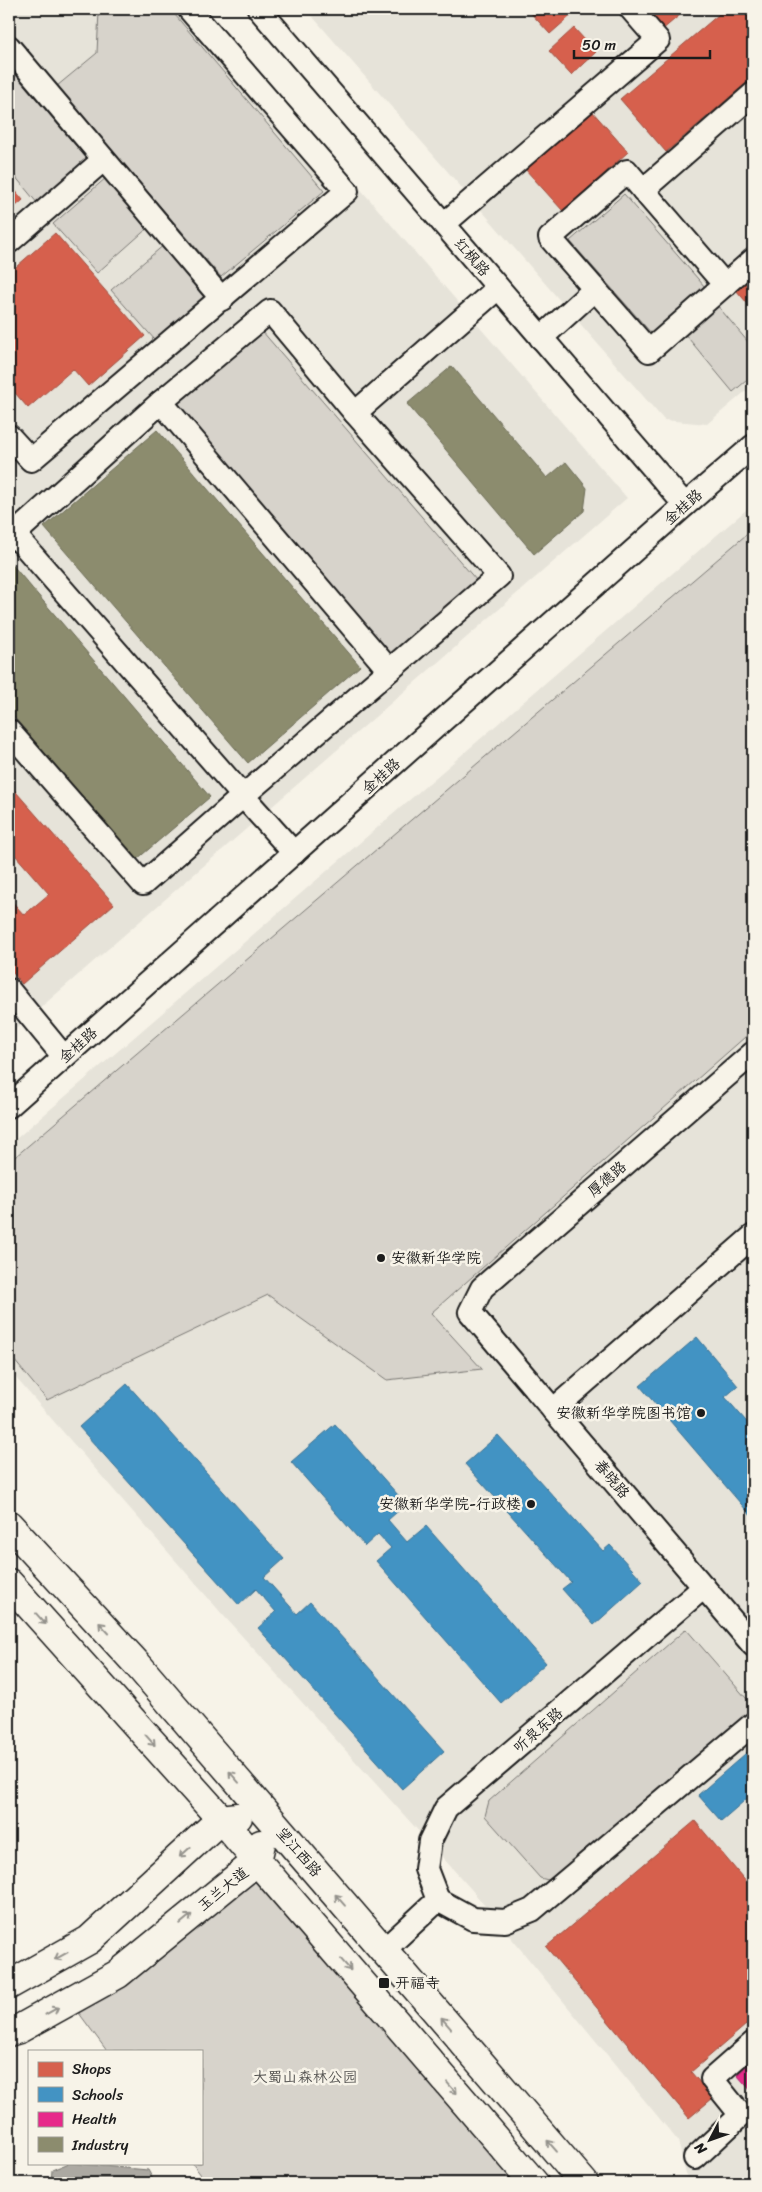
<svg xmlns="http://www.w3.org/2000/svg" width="762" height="2192" viewBox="0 0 762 2192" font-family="Sriracha,'LXGW WenKai TC',sans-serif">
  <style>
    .built { fill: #e6e3d9 }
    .green { fill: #d7d3cb; stroke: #7a7874 }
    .water { fill: #aca9a2; stroke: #72716c }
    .shops { fill: #d6604d; stroke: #9e4c3e }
    .schools { fill: #4393c3; stroke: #376f91 }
    .health { fill: #e7298a; stroke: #aa2569 }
    .industry { fill: #8c8c6e; stroke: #6a6a55 }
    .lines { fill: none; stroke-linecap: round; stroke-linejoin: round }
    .minor-casing { stroke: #1c1c1c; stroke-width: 26 }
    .major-casing { stroke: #1c1c1c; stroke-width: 31 }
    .minor { stroke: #f7f3e8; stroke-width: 22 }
    .major { stroke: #f7f3e8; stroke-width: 28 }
    .oneway { stroke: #94928c }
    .poi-dot { fill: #1c1c1c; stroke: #f7f3e8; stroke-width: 2 }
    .labels { text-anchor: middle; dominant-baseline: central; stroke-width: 5; stroke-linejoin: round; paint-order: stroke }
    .street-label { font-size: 15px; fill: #1c1c1c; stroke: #f7f3e8 }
    .poi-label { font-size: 15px; fill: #1c1c1c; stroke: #f7f3e8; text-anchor: start }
    .park-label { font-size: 15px; fill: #545351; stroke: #f7f3e8 }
  </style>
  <rect width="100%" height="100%" fill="#f7f3e8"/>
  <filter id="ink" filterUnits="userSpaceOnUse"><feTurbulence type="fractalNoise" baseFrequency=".02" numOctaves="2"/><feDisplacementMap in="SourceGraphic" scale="10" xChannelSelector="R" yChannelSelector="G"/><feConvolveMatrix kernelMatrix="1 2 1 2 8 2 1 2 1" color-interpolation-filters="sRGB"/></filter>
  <g filter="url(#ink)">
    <g class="built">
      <polygon points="9,9 205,9 627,498 9,1035"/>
      <polygon points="306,9 753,9 753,385 707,424 664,420"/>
      <polygon points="753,504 753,2183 688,2183 678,2141 471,1889 223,1615 9,1370 9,1145"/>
    </g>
    <g class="green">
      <polygon points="101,9 170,9 324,191 221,277 57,86 97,53 99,11"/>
      <polygon points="9,67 88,160 38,204 9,169"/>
      <polygon points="107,177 150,226 97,273 53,224"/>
      <polygon points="624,194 705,287 652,334 570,241"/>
      <polygon points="165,244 208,293 155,340 111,290"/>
      <polygon points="717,305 753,348 753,375 733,392 684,333"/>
      <polygon points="262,331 477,581 390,656 175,406"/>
      <polygon points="753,529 753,1030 431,1313 482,1369 387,1380 268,1295 47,1400 9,1354 9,1162"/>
      <polygon points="686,1629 753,1706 753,1712 556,1882 540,1878 485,1816 489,1801"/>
      <polygon points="257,1861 534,2183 207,2183 192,2163 201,2163 201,2051 107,2051 70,2001"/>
    </g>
    <polygon class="water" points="69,2163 148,2170 155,2183 51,2183 52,2170"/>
    <g class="shops">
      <polygon points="530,9 573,9 575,12 550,34 528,10"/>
      <polygon points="643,9 687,9 662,30"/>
      <polygon points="725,9 753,9 753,77 666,152 620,99"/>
      <polygon points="574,28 596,52 571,75 549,51"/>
      <polygon points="591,110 628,152 563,211 525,169"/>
      <polygon points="9,183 23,200 9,212"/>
      <polygon points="55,233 145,336 88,386 73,369 28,408 9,386 9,273"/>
      <polygon points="753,276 753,310 736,290"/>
      <polygon points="9,784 114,904 22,984 9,968 9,898 24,915 49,894 9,848"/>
      <polygon points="695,1821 753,1890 753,2019 691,2072 713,2098 689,2118 546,1947"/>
    </g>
    <g class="schools">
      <polygon points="697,1337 738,1386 725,1397 753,1429 753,1518 640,1386"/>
      <polygon points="127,1384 284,1559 264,1577 297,1614 310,1602 444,1751 402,1789 258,1628 276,1612 256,1589 239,1605 79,1427"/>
      <polygon points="335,1424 406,1504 388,1520 407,1542 426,1526 546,1663 501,1703 376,1561 391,1548 378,1534 365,1546 291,1462"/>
      <polygon points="498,1435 603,1551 610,1545 643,1581 594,1625 562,1589 571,1582 465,1464"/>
      <polygon points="753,1747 753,1798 751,1795 721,1821 698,1795"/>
    </g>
    <polygon class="health" points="753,2060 753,2093 737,2075"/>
    <g class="industry">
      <polygon points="452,366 547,478 566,462 587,488 584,511 534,554 407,404"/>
      <polygon points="157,430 360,666 248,763 44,527"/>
      <polygon points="9,561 210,797 136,860 9,711"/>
    </g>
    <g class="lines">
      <defs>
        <g id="minor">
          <polyline points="259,9 685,505"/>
          <polyline points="9,47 222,299"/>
          <polyline points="753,94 643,190 627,171 550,238 649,351 753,260"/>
          <polyline points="643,190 725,285"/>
          <polyline points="444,224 658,40 631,9"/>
          <polyline points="9,242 103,160"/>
          <polyline points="541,338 595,289"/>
          <polyline points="161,402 270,311 355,413"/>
          <polyline points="9,436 31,460 347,191 189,9"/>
          <polyline points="9,539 161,402 389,670"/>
          <polyline points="9,731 143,884 243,796 14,534"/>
          <polyline points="294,853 243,796 499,576 355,413 498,288"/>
          <polyline points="9,990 64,1057"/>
          <polyline points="753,1053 482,1288 470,1312 753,1645"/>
          <polyline points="9,1106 685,505 753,446"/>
          <polyline points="553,1410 753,1236"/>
          <polyline points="438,1900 426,1869 430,1841 446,1808 704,1587"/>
          <polyline points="438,1900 473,1919 505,1921 532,1910 753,1724"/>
          <polyline points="384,1950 438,1900"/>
          <polyline points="695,2158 741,2115 712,2079 753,2043"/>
        </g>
        <g id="major">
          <polyline points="9,1525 137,1664 584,2183"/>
          <polyline points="9,1583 221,1819 534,2183"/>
          <polyline points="9,1985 89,1940 221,1819 238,1817"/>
          <polyline points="9,2032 19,2029 118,1974 257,1861 261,1844"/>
        </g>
      </defs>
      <use href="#minor" class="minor-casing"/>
      <use href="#major" class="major-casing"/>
      <use href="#minor" class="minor"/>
      <use href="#major" class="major"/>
    </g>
    <defs><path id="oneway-shaft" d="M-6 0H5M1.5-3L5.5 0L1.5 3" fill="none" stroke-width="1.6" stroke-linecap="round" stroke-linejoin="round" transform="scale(1.25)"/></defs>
    <g class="oneway">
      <use href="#oneway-shaft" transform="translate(41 1619) rotate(48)"/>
      <use href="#oneway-shaft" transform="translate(104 1628) rotate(-133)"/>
      <use href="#oneway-shaft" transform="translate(150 1740) rotate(48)"/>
      <use href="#oneway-shaft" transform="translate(234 1777) rotate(-131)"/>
      <use href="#oneway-shaft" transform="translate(185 1852) rotate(138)"/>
      <use href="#oneway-shaft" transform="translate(340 1900) rotate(-131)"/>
      <use href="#oneway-shaft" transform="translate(186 1919) rotate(-39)"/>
      <use href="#oneway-shaft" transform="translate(61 1956) rotate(151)"/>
      <use href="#oneway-shaft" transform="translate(346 1965) rotate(49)"/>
      <use href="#oneway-shaft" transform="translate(52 2011) rotate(-29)"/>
      <use href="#oneway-shaft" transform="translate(446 2023) rotate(-131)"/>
      <use href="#oneway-shaft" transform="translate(452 2088) rotate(49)"/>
      <use href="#oneway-shaft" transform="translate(552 2146) rotate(-131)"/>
    </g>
  </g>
  <g class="poi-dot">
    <circle cx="381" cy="1258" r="5"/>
    <circle cx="701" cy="1413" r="5"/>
    <circle cx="531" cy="1504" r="5"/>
    <rect x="378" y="1977" width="12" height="12" rx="2.5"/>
  </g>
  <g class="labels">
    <g class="street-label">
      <text transform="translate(472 257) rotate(49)">红枫路</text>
      <text transform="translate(683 507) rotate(-41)">金桂路</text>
      <text transform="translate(381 776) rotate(-42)">金桂路</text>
      <text transform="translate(78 1045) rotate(-42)">金桂路</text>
      <text transform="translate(607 1179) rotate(-41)">厚德路</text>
      <text transform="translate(612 1479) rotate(50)">春晓路</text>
      <text transform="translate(538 1730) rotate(-41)">听泉东路</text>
      <text transform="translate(299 1852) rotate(49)">望江西路</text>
      <text transform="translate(223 1889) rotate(-39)">玉兰大道</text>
    </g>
    <g class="poi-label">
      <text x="391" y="1258">安徽新华学院</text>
      <text x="691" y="1413" text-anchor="end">安徽新华学院图书馆</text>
      <text x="521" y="1504" text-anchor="end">安徽新华学院-行政楼</text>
      <text x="395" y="1983">开福寺</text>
    </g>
    <g class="park-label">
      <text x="305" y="2077">大蜀山森林公园</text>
    </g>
  </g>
  <rect width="762" height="2192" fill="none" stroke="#f7f3e8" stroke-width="30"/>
  <rect x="15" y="15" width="732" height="2162" fill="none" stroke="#1c1c1c" stroke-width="2" filter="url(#ink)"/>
  <rect x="28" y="2050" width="175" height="115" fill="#f7f3e8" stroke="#9f9d96"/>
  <rect x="38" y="2062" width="25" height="15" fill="#d6604d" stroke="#9f9d96"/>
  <text x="72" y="2074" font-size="15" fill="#1c1c1c">Shops</text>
  <rect x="38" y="2087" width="25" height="15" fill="#4393c3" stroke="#9f9d96"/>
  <text x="72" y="2100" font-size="15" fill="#1c1c1c">Schools</text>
  <rect x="38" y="2112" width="25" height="15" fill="#e7298a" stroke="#9f9d96"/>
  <text x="72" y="2124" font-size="15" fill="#1c1c1c">Health</text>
  <rect x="38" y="2137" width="25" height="15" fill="#8c8c6e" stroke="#9f9d96"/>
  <text x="72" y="2150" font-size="15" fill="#1c1c1c">Industry</text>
  <g transform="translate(710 2140) rotate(229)" stroke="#f7f3e8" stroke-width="4" paint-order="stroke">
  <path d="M0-4L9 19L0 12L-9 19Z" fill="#1c1c1c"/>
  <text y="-8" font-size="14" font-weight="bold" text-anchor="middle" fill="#1c1c1c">N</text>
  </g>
  <path d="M574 50v8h136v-8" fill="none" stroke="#1c1c1c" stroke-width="2.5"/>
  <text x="582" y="50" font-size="15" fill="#1c1c1c" stroke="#f7f3e8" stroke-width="4" paint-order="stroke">50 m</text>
</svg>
